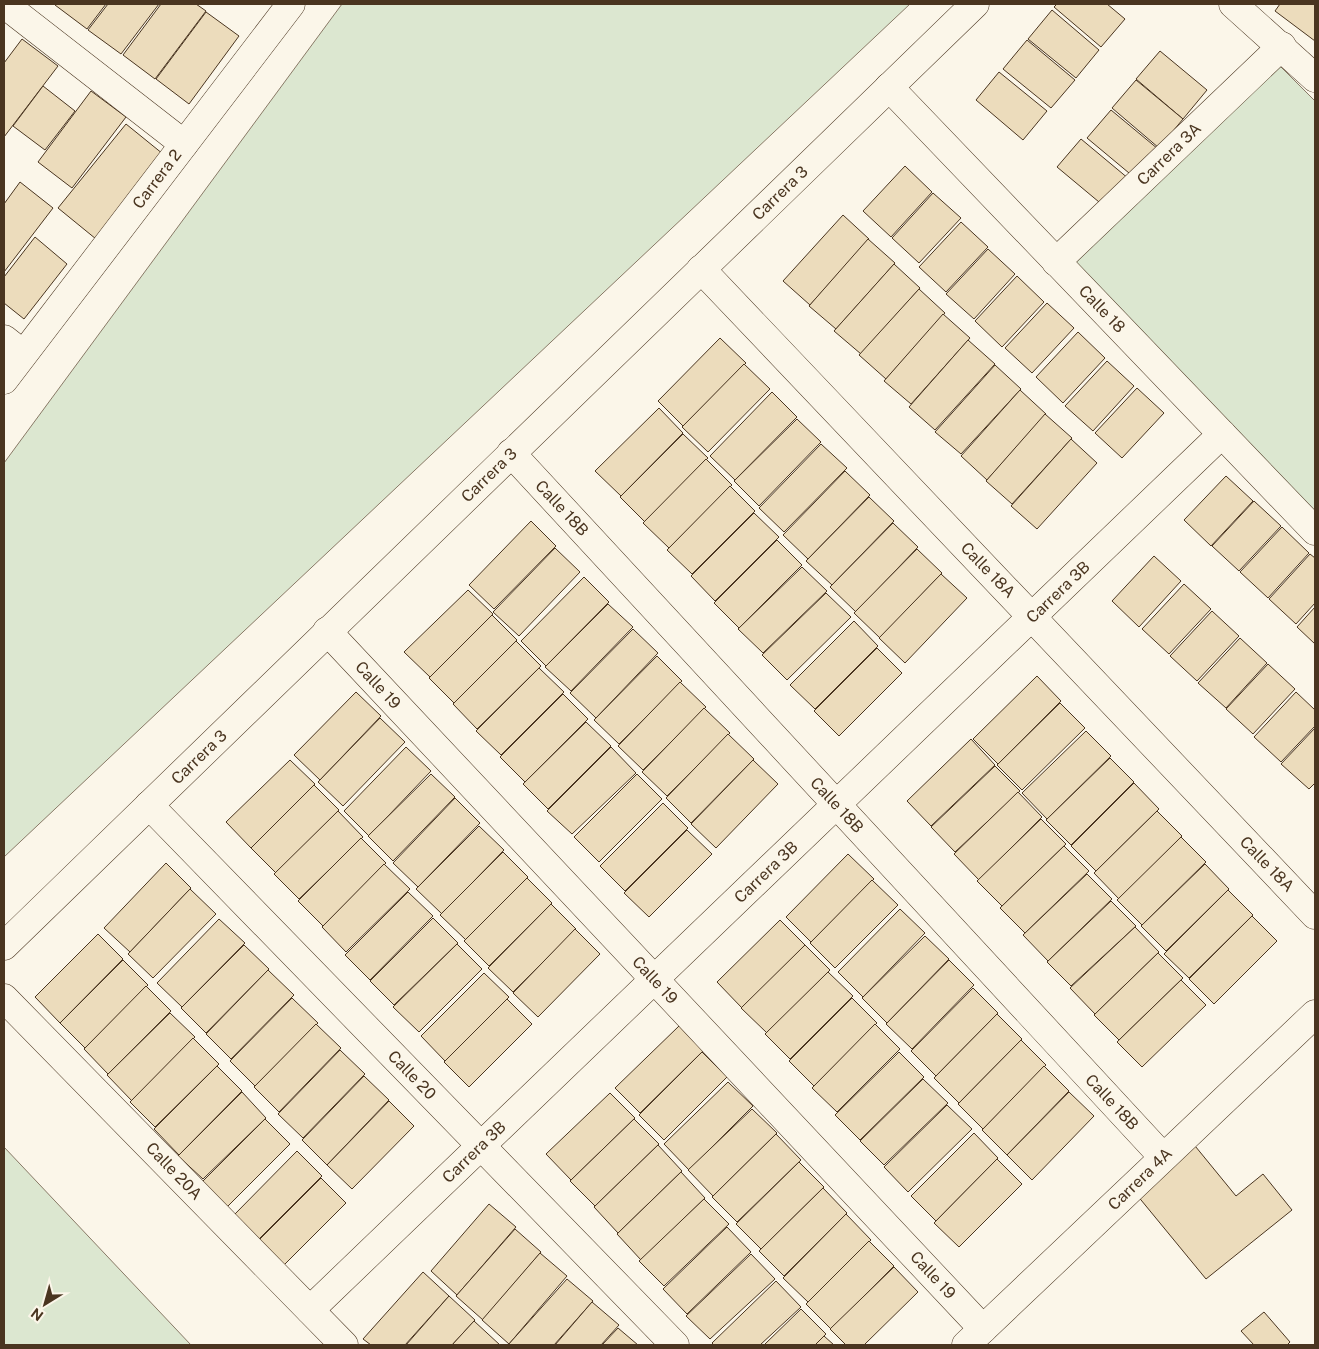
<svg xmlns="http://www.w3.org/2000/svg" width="1319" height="1349" viewBox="0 0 1319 1349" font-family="'Public Sans',sans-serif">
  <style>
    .green { fill: #dce7d0; stroke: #887966 }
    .building { fill: #ecdcbc; stroke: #4a3520 }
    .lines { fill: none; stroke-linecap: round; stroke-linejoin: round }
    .minor-casing { stroke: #4a3520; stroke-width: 29 }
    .minor { stroke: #fbf6e9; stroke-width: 28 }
    .labels { text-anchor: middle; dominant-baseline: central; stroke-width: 4; stroke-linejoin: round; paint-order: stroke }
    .street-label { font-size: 16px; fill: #4a3520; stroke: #fbf6e9 }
  </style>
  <rect width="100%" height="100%" fill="#fbf6e9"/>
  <g class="green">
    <polygon points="342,4 910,4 4,857 4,463"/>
    <polygon points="1274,60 1315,101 1315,515 1068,262"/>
    <polygon points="4,1147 191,1345 4,1345"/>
  </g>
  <g class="building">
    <polygon points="56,4 106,4 87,29 55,5"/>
    <polygon points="108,4 159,4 121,54 88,30"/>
    <polygon points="161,4 196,4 206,11 155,79 123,55"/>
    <polygon points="1057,4 1107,4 1125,19 1101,47 1054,7"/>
    <polygon points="1280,4 1315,4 1315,41 1275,11"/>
    <polygon points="1052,10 1099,50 1076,78 1028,39"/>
    <polygon points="206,12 239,36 189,104 156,79"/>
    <polygon points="22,39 58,66 4,137 4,63"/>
    <polygon points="1027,40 1075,80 1051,108 1003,69"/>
    <polygon points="1160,51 1207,90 1183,119 1136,79"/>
    <polygon points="999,72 1047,111 1023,140 976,100"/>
    <polygon points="1136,80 1183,119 1159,148 1112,108"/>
    <polygon points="43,86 75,111 45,150 13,126"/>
    <polygon points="91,91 126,117 72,188 38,162"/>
    <polygon points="1111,110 1158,149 1135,178 1087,138"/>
    <polygon points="126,124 163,154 96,239 58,208"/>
    <polygon points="1081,139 1129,179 1105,207 1057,167"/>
    <polygon points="905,166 932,192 891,237 863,211"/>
    <polygon points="20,182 53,208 4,272 4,204"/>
    <polygon points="933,193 961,218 919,263 892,238"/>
    <polygon points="843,215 869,239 810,305 783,281"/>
    <polygon points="961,222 988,247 946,292 919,267"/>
    <polygon points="35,237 67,264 24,319 4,303 4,277"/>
    <polygon points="868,239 895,263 836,329 809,306"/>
    <polygon points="988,249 1015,274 974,319 946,294"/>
    <polygon points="894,264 920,288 861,354 834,331"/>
    <polygon points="1017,276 1044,302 1002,347 975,321"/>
    <polygon points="919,289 945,313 886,379 859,355"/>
    <polygon points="1047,303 1074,328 1032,373 1005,348"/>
    <polygon points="943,314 970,338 911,404 884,381"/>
    <polygon points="1078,332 1105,358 1063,403 1036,377"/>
    <polygon points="720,338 746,363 683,426 658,401"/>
    <polygon points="968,340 995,364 935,430 909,407"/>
    <polygon points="1107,361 1134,386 1093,431 1065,406"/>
    <polygon points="744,364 770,389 708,452 682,427"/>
    <polygon points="995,365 1021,389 961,454 935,432"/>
    <polygon points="1137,388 1164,413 1122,458 1095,433"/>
    <polygon points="1020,390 1046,414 987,480 961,456"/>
    <polygon points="772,392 797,417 735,480 710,456"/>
    <polygon points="659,408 683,433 621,496 595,471"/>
    <polygon points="1045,414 1072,438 1012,504 986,481"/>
    <polygon points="797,419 821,442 759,506 734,481"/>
    <polygon points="683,434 708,458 645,522 620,497"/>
    <polygon points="1071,439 1097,463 1037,529 1011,506"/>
    <polygon points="821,444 847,468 784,532 759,508"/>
    <polygon points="706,459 732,485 669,548 643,523"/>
    <polygon points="845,471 870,495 808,559 783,535"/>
    <polygon points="1226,476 1253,501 1211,546 1184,520"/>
    <polygon points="730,486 755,511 692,574 667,550"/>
    <polygon points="869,497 894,521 832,585 806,561"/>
    <polygon points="1254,501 1281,526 1239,571 1212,546"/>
    <polygon points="754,513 779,537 715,601 691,576"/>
    <polygon points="531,521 556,546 494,609 469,585"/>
    <polygon points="893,523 918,547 856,612 830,587"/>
    <polygon points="1282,527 1309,553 1268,598 1240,572"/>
    <polygon points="777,540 802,565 739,628 714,603"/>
    <polygon points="555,548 580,572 519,636 493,612"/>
    <polygon points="917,549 942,573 880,638 854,613"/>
    <polygon points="1310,554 1315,558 1315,603 1296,624 1269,599"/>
    <polygon points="1154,556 1181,581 1139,627 1112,601"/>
    <polygon points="802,567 827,591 763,653 738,629"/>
    <polygon points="941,574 967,598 905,663 879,638"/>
    <polygon points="584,577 609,602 546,666 521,641"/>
    <polygon points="1184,584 1211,609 1169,654 1142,629"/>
    <polygon points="468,590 493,614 430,677 404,652"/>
    <polygon points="826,593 851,617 787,680 762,655"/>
    <polygon points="608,604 633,627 571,691 545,667"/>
    <polygon points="1315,607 1315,644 1297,627"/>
    <polygon points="1212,611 1239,636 1197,681 1170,656"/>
    <polygon points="492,615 517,640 454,703 429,678"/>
    <polygon points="854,621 878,646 815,709 790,685"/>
    <polygon points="633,629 658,653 596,718 570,693"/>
    <polygon points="1240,638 1267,663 1226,708 1198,683"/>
    <polygon points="516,641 541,666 477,729 453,704"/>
    <polygon points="877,648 902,673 839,736 814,711"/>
    <polygon points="657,656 682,681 619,744 594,720"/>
    <polygon points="1268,664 1295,689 1253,734 1226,709"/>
    <polygon points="539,668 564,692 501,755 476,731"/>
    <polygon points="1037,676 1061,701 998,764 973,739"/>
    <polygon points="680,682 706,707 643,770 618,746"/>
    <polygon points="356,692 381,716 320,780 294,755"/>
    <polygon points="1296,692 1315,710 1315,726 1281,762 1254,737"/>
    <polygon points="563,694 588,719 525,782 500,757"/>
    <polygon points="1060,703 1085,728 1022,790 997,765"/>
    <polygon points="704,708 730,733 667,796 642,772"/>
    <polygon points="380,718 405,742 343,806 318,782"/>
    <polygon points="586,722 611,746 548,809 523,784"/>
    <polygon points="1315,728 1315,783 1309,789 1281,764"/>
    <polygon points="1086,731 1111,756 1047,819 1022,793"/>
    <polygon points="728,734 754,759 691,823 666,798"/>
    <polygon points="971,739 995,765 931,826 907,801"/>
    <polygon points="406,747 431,771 369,836 344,811"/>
    <polygon points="611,747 636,773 572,834 547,811"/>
    <polygon points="1110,758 1134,782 1071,845 1046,820"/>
    <polygon points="290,760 315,784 251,848 226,822"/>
    <polygon points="753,760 778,784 716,848 691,824"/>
    <polygon points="995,766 1020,791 955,852 931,827"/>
    <polygon points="431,774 455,797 393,861 368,836"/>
    <polygon points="637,774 662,799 599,862 574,837"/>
    <polygon points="1134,783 1159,809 1096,871 1071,846"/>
    <polygon points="314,785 339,810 276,873 251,848"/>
    <polygon points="1018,792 1042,817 979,880 954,854"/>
    <polygon points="455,798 480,823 418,887 393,863"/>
    <polygon points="663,803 688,828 625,891 600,866"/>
    <polygon points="338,811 363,837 299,899 274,874"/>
    <polygon points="1157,811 1182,836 1119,899 1094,873"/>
    <polygon points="1041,819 1066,844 1002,906 977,881"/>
    <polygon points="479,826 504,850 442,914 416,889"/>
    <polygon points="687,830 712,854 649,917 624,893"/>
    <polygon points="1181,837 1206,862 1142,925 1117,900"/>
    <polygon points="361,838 386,863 323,926 298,901"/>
    <polygon points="1064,846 1089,871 1025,933 1000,908"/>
    <polygon points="503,852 528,877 466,940 440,915"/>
    <polygon points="848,854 874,879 811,942 786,917"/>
    <polygon points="166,863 191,888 130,952 104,928"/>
    <polygon points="384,864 410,889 346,952 322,927"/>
    <polygon points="1205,864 1229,889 1166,951 1141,926"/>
    <polygon points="1087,874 1112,899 1048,961 1023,935"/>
    <polygon points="527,878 552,903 489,966 464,941"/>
    <polygon points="872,880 898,905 835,968 810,943"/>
    <polygon points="190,889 216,914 153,978 128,954"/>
    <polygon points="1228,890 1253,915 1189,978 1164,954"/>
    <polygon points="408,892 433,916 370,980 345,955"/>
    <polygon points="1111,901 1136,926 1071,986 1047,962"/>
    <polygon points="551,904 576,929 513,992 488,968"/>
    <polygon points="900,909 925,933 863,997 838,972"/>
    <polygon points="1252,916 1277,941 1214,1004 1189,979"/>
    <polygon points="433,918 458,943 394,1005 370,981"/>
    <polygon points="219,919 245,943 182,1007 157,983"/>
    <polygon points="780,920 805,945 742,1008 717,982"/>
    <polygon points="1135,927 1159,952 1095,1014 1070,988"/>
    <polygon points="575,929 600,954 538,1017 513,993"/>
    <polygon points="98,934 123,959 60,1023 35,997"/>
    <polygon points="925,936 949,959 887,1023 862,998"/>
    <polygon points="457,944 482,969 419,1032 393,1007"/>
    <polygon points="244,945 269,969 206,1033 181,1008"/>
    <polygon points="805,945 830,970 767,1033 741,1008"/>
    <polygon points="1158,953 1183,978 1119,1040 1094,1015"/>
    <polygon points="123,960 148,985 85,1048 60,1023"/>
    <polygon points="949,960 974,985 912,1049 886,1024"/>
    <polygon points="268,970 294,995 231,1059 206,1034"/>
    <polygon points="828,972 853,996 790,1059 765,1034"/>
    <polygon points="484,973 509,997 445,1061 421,1036"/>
    <polygon points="1181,980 1206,1005 1142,1067 1117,1042"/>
    <polygon points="146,986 171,1011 108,1074 84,1049"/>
    <polygon points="973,988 998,1013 936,1076 911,1051"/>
    <polygon points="292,998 318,1023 255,1086 230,1061"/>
    <polygon points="852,998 877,1023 814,1086 789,1061"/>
    <polygon points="507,999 532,1024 469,1087 444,1062"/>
    <polygon points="170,1013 195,1037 132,1101 107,1075"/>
    <polygon points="997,1014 1022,1039 959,1103 934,1078"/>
    <polygon points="316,1024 341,1048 279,1112 254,1087"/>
    <polygon points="875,1024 900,1049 837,1112 812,1088"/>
    <polygon points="679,1026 703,1051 640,1113 615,1088"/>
    <polygon points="193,1038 219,1064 155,1127 130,1102"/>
    <polygon points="1021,1040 1046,1065 983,1129 958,1104"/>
    <polygon points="340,1050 365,1074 303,1138 278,1114"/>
    <polygon points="702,1052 727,1077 664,1140 639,1115"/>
    <polygon points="899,1052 924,1077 860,1140 835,1115"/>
    <polygon points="217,1066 242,1091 179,1155 154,1129"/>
    <polygon points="1044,1066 1069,1091 1007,1155 982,1130"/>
    <polygon points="364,1076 389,1100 327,1165 302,1140"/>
    <polygon points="923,1079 948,1103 884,1165 860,1141"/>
    <polygon points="728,1082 753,1106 689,1170 664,1144"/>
    <polygon points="242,1092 266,1118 203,1179 178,1156"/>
    <polygon points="1069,1092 1094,1116 1032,1180 1007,1155"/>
    <polygon points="610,1093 635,1118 571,1180 546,1154"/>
    <polygon points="389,1101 414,1126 352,1189 327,1165"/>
    <polygon points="947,1105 972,1129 908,1192 884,1167"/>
    <polygon points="752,1109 777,1133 713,1196 688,1170"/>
    <polygon points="265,1119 290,1144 227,1207 202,1182"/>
    <polygon points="634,1119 659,1144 595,1206 570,1181"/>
    <polygon points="974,1133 998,1158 936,1221 911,1196"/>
    <polygon points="776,1134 801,1160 737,1222 712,1197"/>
    <polygon points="1191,1141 1236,1196 1263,1174 1292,1210 1206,1279 1132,1189"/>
    <polygon points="658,1145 682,1171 618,1233 594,1207"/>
    <polygon points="297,1151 322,1176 259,1239 234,1215"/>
    <polygon points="997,1159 1022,1184 959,1247 934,1223"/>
    <polygon points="799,1162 824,1187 761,1249 736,1224"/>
    <polygon points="681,1172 705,1198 641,1260 617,1234"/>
    <polygon points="321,1178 346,1203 283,1266 258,1241"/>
    <polygon points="823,1188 847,1213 784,1276 759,1251"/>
    <polygon points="704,1199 729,1224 664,1286 639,1261"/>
    <polygon points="489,1204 516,1227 457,1295 431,1271"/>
    <polygon points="846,1214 871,1240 808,1302 783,1278"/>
    <polygon points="727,1227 751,1252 687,1314 663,1289"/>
    <polygon points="515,1229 541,1252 483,1320 456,1296"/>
    <polygon points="869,1241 894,1266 831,1329 806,1304"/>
    <polygon points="540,1253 567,1276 509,1344 482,1320"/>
    <polygon points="751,1254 775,1279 710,1339 686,1316"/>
    <polygon points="894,1267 918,1292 864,1345 846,1345 830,1329"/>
    <polygon points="423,1272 449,1296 405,1345 371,1345 363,1339"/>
    <polygon points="567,1279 593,1301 554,1345 508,1345"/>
    <polygon points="776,1281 801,1307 760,1345 714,1345 712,1343"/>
    <polygon points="449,1296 475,1320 452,1345 406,1345"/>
    <polygon points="592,1302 619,1325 601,1345 555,1345"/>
    <polygon points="801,1309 826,1334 815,1345 764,1345"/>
    <polygon points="1264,1312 1290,1342 1287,1345 1254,1345 1241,1331"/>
    <polygon points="474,1321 500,1345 452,1345"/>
    <polygon points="618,1328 638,1345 602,1345"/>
    <polygon points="824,1336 834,1345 815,1345"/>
  </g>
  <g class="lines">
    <defs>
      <g id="minor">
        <polyline points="4,4 184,144"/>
        <polyline points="1233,4 1315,78"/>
        <polyline points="889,87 1315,531"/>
        <polyline points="1056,262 1282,46"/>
        <polyline points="701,269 1315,915"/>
        <polyline points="4,339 23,354"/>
        <polyline points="4,380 291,4"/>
        <polyline points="511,453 1163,1157"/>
        <polyline points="327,631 983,1329"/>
        <polyline points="149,805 675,1345"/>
        <polyline points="4,946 975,4"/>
        <polyline points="4,998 344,1345"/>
        <polyline points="310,1310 1222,434"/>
        <polyline points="966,1345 1315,1014"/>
      </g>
    </defs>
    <use href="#minor" class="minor-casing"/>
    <use href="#minor" class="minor"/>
  </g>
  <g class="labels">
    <g class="street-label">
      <text transform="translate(1169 154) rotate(-44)">Carrera 3A</text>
      <text transform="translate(157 179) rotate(-53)">Carrera 2</text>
      <text transform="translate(780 193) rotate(-44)">Carrera 3</text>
      <text transform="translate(1102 309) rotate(46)">Calle 18</text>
      <text transform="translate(489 475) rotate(-44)">Carrera 3</text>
      <text transform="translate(562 508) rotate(47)">Calle 18B</text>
      <text transform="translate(988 570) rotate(46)">Calle 18A</text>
      <text transform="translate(1058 592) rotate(-44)">Carrera 3B</text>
      <text transform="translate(378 685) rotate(47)">Calle 19</text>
      <text transform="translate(199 757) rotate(-44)">Carrera 3</text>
      <text transform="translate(837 805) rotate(47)">Calle 18B</text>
      <text transform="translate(1267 864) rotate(46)">Calle 18A</text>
      <text transform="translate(766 872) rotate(-44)">Carrera 3B</text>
      <text transform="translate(655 980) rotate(47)">Calle 19</text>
      <text transform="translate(412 1075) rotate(46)">Calle 20</text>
      <text transform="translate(1112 1102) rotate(47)">Calle 18B</text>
      <text transform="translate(474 1152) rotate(-44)">Carrera 3B</text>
      <text transform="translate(174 1171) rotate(46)">Calle 20A</text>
      <text transform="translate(1140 1179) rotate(-44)">Carrera 4A</text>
      <text transform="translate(933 1275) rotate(47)">Calle 19</text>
    </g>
  </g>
  <rect width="1319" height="1349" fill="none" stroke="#4a3520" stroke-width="10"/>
  <g transform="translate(45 1304) rotate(217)" stroke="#fbf6e9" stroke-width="4" paint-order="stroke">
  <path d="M0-4L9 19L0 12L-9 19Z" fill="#4a3520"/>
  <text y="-8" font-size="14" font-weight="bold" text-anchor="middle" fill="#4a3520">N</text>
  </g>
</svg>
